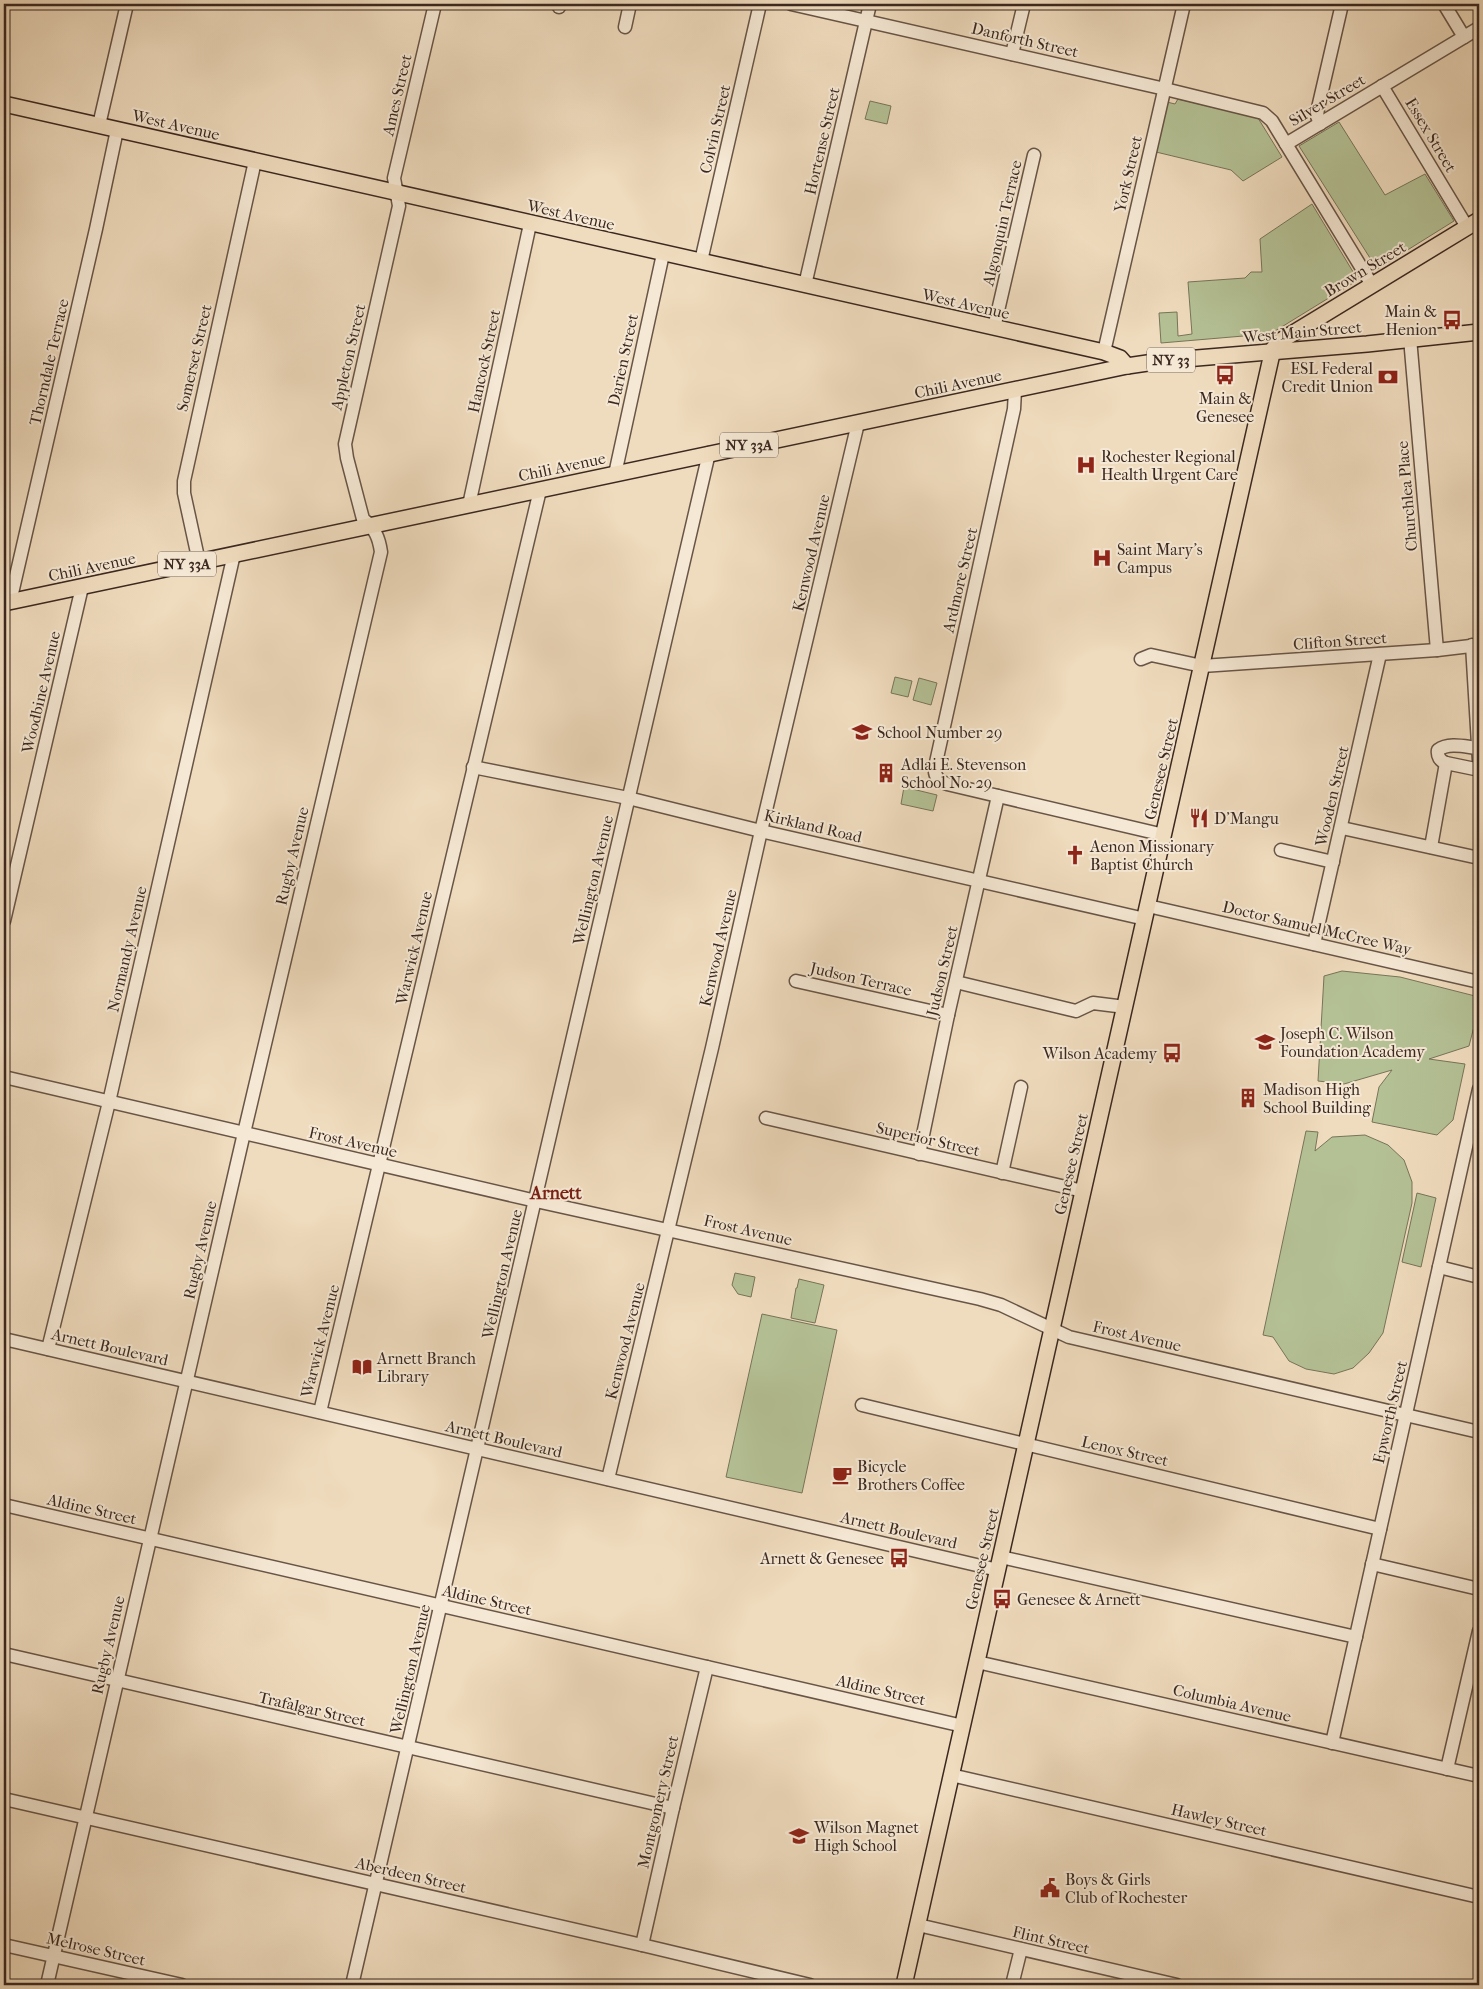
<svg xmlns="http://www.w3.org/2000/svg" width="1483" height="1989" viewBox="0 0 1483 1989" font-family="'IM FELL French Canon',serif">
  <style>
    .green { fill: #b4c195; stroke: #78745a }
    .lines { fill: none; stroke-linecap: round; stroke-linejoin: round }
    .minor-casing { stroke: #685547; stroke-width: 15 }
    .major-casing { stroke: #3b2820; stroke-width: 18 }
    .minor { stroke: #f5e8d4; stroke-width: 12 }
    .major { stroke: #efdbbd; stroke-width: 15 }
    .labels { text-anchor: middle; dominant-baseline: central; stroke-width: 4; stroke-linejoin: round; paint-order: stroke }
    .shield { fill: #f5e8d4; stroke: #736256; stroke-width: 1 }
    .shield-label { font-size: 15px; font-weight: bold; fill: #3b2820 }
    .street-label { font-size: 16px; fill: #3b2820; stroke: #f5e8d4 }
    .poi-label { font-size: 16px; fill: #3b2820; stroke: #f5e8d4; text-anchor: start }
    .neighbourhood-label { font-size: 18px; font-weight: bold; fill: #7a1f14; stroke: #f5e8d4 }
  </style>
  <rect width="100%" height="100%" fill="#efdbbd"/>
  <filter id="stains"><feTurbulence type="fractalNoise" baseFrequency=".004" numOctaves="4"/><feColorMatrix values="0 0 0 0 .2 0 0 0 0 .09 0 0 0 0 .02 0 0 0 .5 -.17"/></filter>
  <radialGradient id="worn" r=".72"><stop offset=".6" stop-color="#630" stop-opacity="0"/><stop offset="1" stop-color="#630" stop-opacity=".3"/></radialGradient>
  <g class="green">
    <polygon points="1178,99 1258,118 1282,157 1243,181 1231,170 1156,152 1167,102 1175,104"/>
    <polygon points="870,101 891,106 887,124 865,119"/>
    <polygon points="1339,122 1385,195 1425,174 1454,221 1377,269 1299,146"/>
    <polygon points="1312,204 1358,280 1275,331 1267,332 1267,334 1161,343 1159,313 1177,312 1178,336 1192,334 1188,282 1245,278 1251,272 1262,272 1260,239"/>
    <polygon points="895,677 912,681 908,697 891,693"/>
    <polygon points="919,678 937,683 931,705 913,700"/>
    <polygon points="904,787 937,795 933,811 901,804"/>
    <polygon points="1342,971 1400,977 1479,997 1479,1007 1469,1046 1429,1059 1465,1064 1453,1120 1437,1135 1372,1122 1379,1087 1392,1070 1344,1084 1318,1081 1324,976"/>
    <polygon points="1306,1131 1318,1132 1315,1151 1332,1137 1365,1135 1388,1145 1404,1160 1412,1182 1412,1203 1383,1333 1369,1353 1353,1368 1334,1374 1306,1369 1289,1361 1273,1337 1263,1335"/>
    <polygon points="1417,1193 1436,1198 1421,1267 1402,1262"/>
    <polygon points="735,1273 755,1277 751,1297 738,1294 732,1285"/>
    <polygon points="799,1279 824,1285 815,1323 791,1318 796,1288 797,1288"/>
    <polygon points="762,1314 837,1330 802,1493 726,1477"/>
  </g>
  <g class="lines">
    <defs>
      <g id="minor">
        <polyline points="791,4 1165,89 1263,113 1272,121 1372,285"/>
        <polyline points="1444,4 1464,37"/>
        <polyline points="559,7 559,4"/>
        <polyline points="625,27 630,4"/>
        <polyline points="1012,54 1024,4"/>
        <polyline points="1382,86 1467,227"/>
        <polyline points="1320,124 1317,116 1318,108 1342,4"/>
        <polyline points="99,125 127,4"/>
        <polyline points="1286,144 1479,28"/>
        <polyline points="701,261 760,4"/>
        <polyline points="805,285 870,4"/>
        <polyline points="994,328 1034,155"/>
        <polyline points="1410,338 1437,650"/>
        <polyline points="1104,352 1184,4"/>
        <path d="M1015 390 1014 409 935 767C934 776 938 781 947 784L1164 835"/>
        <polyline points="615,474 663,254"/>
        <polyline points="469,505 530,224"/>
        <polyline points="199,562 184,493 184,481 255,161"/>
        <polyline points="10,602 96,229 117,130"/>
        <polyline points="1472,645 1479,761"/>
        <polyline points="1141,659 1151,655 1202,666 1437,650 1479,645"/>
        <path d="M1446 763C1440 761 1437 756 1438 750 1449 742 1466 747 1478 748"/>
        <polyline points="473,767 628,798 761,831 1145,919"/>
        <polyline points="1342,828 1479,858"/>
        <polyline points="1431,847 1446,763 1475,769 1479,766"/>
        <polyline points="1281,850 1333,862"/>
        <polyline points="1148,906 1479,982"/>
        <polyline points="4,921 82,587"/>
        <polyline points="1314,944 1380,654"/>
        <polyline points="796,981 948,1015"/>
        <polyline points="956,982 1076,1011 1093,1003 1125,1007"/>
        <polyline points="4,1077 536,1201 980,1299 1001,1305 1069,1337 1479,1432"/>
        <polyline points="766,1118 1083,1191"/>
        <polyline points="919,1154 948,1015 998,796"/>
        <polyline points="1002,1173 1021,1087"/>
        <polyline points="1439,1267 1479,1277"/>
        <polyline points="4,1339 998,1570"/>
        <polyline points="48,1349 109,1102 234,554"/>
        <polyline points="862,1405 1380,1529"/>
        <polyline points="320,1412 540,490"/>
        <polyline points="608,1479 712,1048 761,831 858,423"/>
        <polyline points="4,1505 963,1726"/>
        <polyline points="1001,1557 1356,1637"/>
        <polyline points="1372,1564 1479,1589"/>
        <polyline points="4,1654 673,1808"/>
        <polyline points="977,1662 1479,1776"/>
        <polyline points="1332,1743 1479,1089"/>
        <polyline points="1447,1769 1479,1631"/>
        <polyline points="951,1775 1479,1897"/>
        <polyline points="4,1799 642,1945 810,1985"/>
        <polyline points="918,1925 1177,1985"/>
        <polyline points="4,1945 182,1985"/>
        <polyline points="642,1945 673,1808 707,1667"/>
        <path d="M47 1985 244 1133 381 552C379 538 375 528 363 519L347 458 345 444 399 206 394 178 435 4"/>
        <polyline points="352,1985 709,453"/>
        <polyline points="1012,1985 1021,1949"/>
      </g>
      <g id="major">
        <polyline points="4,104 1104,352 1120,358 1127,366"/>
        <polyline points="4,603 1127,366 1161,361 1367,344 1479,332"/>
        <polyline points="904,1985 1273,349 1282,340 1479,220"/>
      </g>
    </defs>
    <use href="#minor" class="minor-casing"/>
    <use href="#major" class="major-casing"/>
    <use href="#minor" class="minor"/>
    <use href="#major" class="major"/>
  </g>
  <defs>
    <symbol id="bus-bare" viewBox="-9 -9 18 18"><path d="M-5-6H5V4H4V6H2V4H-2V6H-4V4H-5ZM-3.5-4V0h7V-4ZM-3.5 1.2v1.5H-2V1.2ZM2 1.2v1.5H3.5V1.2Z" fill="#8f2418" stroke="#f5e8d4" stroke-width="2.5" paint-order="stroke"/></symbol>
    <symbol id="bank-bare" viewBox="-9 -9 18 18"><path d="M-6-4H6V4H-6ZM0-2.3a2.3 2.3 0 1 0 0 4.6a2.3 2.3 0 1 0 0-4.6Z" fill="#8f2418" stroke="#f5e8d4" stroke-width="2.5" paint-order="stroke"/></symbol>
    <symbol id="hospital-bare" viewBox="-9 -9 18 18"><path d="M-5-5h3v3.5h4V-5h3V5h-3V1.5h-4V5h-3Z" fill="#8f2418" stroke="#f5e8d4" stroke-width="2.5" paint-order="stroke"/></symbol>
    <symbol id="school-bare" viewBox="-9 -9 18 18"><path d="M0-5L7-2L0 1L-7-2ZM-4 1L0 2.5L4 1V4Q0 6-4 4Z" fill="#8f2418" stroke="#f5e8d4" stroke-width="2.5" paint-order="stroke"/></symbol>
    <symbol id="building-bare" viewBox="-9 -9 18 18"><path d="M-4-6H4V6H1V3H-1V6H-4ZM-2.5-4.3h1.7v1.8h-1.7ZM.8-4.3h1.7v1.8H.8ZM-2.5-1h1.7V.8h-1.7ZM.8-1h1.7V.8H.8Z" fill="#8f2418" stroke="#f5e8d4" stroke-width="2.5" paint-order="stroke"/></symbol>
    <symbol id="restaurant-bare" viewBox="-9 -9 18 18"><path d="M-5-6h1v4h1v-4h1v4h1v-4h1v5L-1.5 .5V6h-2V.5L-5-1ZM5-6V6H3V1.5H1.5Q1.5-4 5-6Z" fill="#8f2418" stroke="#f5e8d4" stroke-width="2.5" paint-order="stroke"/></symbol>
    <symbol id="church-bare" viewBox="-9 -9 18 18"><path d="M-1.2-6h2.4v3.5h3.3v2.4h-3.3V6h-2.4V-.1h-3.3v-2.4h3.3Z" fill="#8f2418" stroke="#f5e8d4" stroke-width="2.5" paint-order="stroke"/></symbol>
    <symbol id="library-bare" viewBox="-9 -9 18 18"><path d="M-6-4Q-3-5.5-.7-3.5V5Q-3 3-6 4ZM6-4Q3-5.5 .7-3.5V5Q3 3 6 4Z" fill="#8f2418" stroke="#f5e8d4" stroke-width="2.5" paint-order="stroke"/></symbol>
    <symbol id="cafe-bare" viewBox="-9 -9 18 18"><path d="M-5.5-4.5H6V0H3Q3 3.5 0 3.5H-2.5Q-5.5 3.5-5.5 0ZM3-3.2v2h1.7v-2ZM-6 4.5H4V6H-6Z" fill="#8f2418" stroke="#f5e8d4" stroke-width="2.5" paint-order="stroke"/></symbol>
    <symbol id="civic-bare" viewBox="-9 -9 18 18"><path d="M-.6-6.5H3V-4.5H.6V-3L4-1V1h2V6H-6V1h2V-1L-.6-3ZM-1.2 2.5V6h2.4V2.5Z" fill="#8f2418" stroke="#f5e8d4" stroke-width="2.5" paint-order="stroke"/></symbol>
  </defs>
  <g fill-rule="evenodd">
    <use href="#bus-bare" x="1438" y="306" width="28" height="28"/>
    <use href="#bus-bare" x="1211" y="361" width="28" height="28"/>
    <use href="#bank-bare" x="1374" y="363" width="28" height="28"/>
    <use href="#hospital-bare" x="1072" y="451" width="28" height="28"/>
    <use href="#hospital-bare" x="1088" y="544" width="28" height="28"/>
    <use href="#school-bare" x="848" y="718" width="28" height="28"/>
    <use href="#building-bare" x="872" y="759" width="28" height="28"/>
    <use href="#restaurant-bare" x="1185" y="804" width="28" height="28"/>
    <use href="#church-bare" x="1061" y="841" width="28" height="28"/>
    <use href="#school-bare" x="1251" y="1028" width="28" height="28"/>
    <use href="#bus-bare" x="1158" y="1039" width="28" height="28"/>
    <use href="#building-bare" x="1234" y="1084" width="28" height="28"/>
    <use href="#library-bare" x="348" y="1353" width="28" height="28"/>
    <use href="#cafe-bare" x="828" y="1461" width="28" height="28"/>
    <use href="#bus-bare" x="885" y="1544" width="28" height="28"/>
    <use href="#bus-bare" x="988" y="1585" width="28" height="28"/>
    <use href="#school-bare" x="785" y="1822" width="28" height="28"/>
    <use href="#civic-bare" x="1036" y="1874" width="28" height="28"/>
  </g>
  <g class="labels">
    <g class="shield">
      <rect x="1147" y="347.5" width="48" height="25" rx="4"/>
      <rect x="720" y="432.5" width="58" height="25" rx="4"/>
      <rect x="158" y="551.5" width="58" height="25" rx="4"/>
    </g>
    <g class="shield-label">
      <text x="1171" y="360">NY 33</text>
      <text x="749" y="445">NY 33A</text>
      <text x="187" y="564">NY 33A</text>
    </g>
    <g class="street-label">
      <text transform="translate(1025 40) rotate(13)">Danforth Street</text>
      <text transform="translate(397 95) rotate(-77)">Ames Street</text>
      <text transform="translate(1327 100) rotate(-31)">Silver Street</text>
      <text transform="translate(176 125) rotate(13)">West Avenue</text>
      <text transform="translate(715 129) rotate(-77)">Colvin Street</text>
      <text transform="translate(1431 135) rotate(59)">Essex Street</text>
      <text transform="translate(822 141) rotate(-77)">Hortense Street</text>
      <text transform="translate(1128 174) rotate(-77)">York Street</text>
      <text transform="translate(571 215) rotate(13)">West Avenue</text>
      <text transform="translate(1002 223) rotate(-77)">Algonquin Terrace</text>
      <text transform="translate(1365 269) rotate(-31)">Brown Street</text>
      <text transform="translate(966 304) rotate(13)">West Avenue</text>
      <text transform="translate(1302 332) rotate(-5)">West Main Street</text>
      <text transform="translate(348 357) rotate(-77)">Appleton Street</text>
      <text transform="translate(194 358) rotate(-77)">Somerset Street</text>
      <text transform="translate(623 360) rotate(-78)">Darien Street</text>
      <text transform="translate(484 361) rotate(-78)">Hancock Street</text>
      <text transform="translate(49 362) rotate(-77)">Thorndale Terrace</text>
      <text transform="translate(958 384) rotate(-12)">Chili Avenue</text>
      <text transform="translate(562 467) rotate(-12)">Chili Avenue</text>
      <text transform="translate(1407 496) rotate(-95)">Churchlea Place</text>
      <text transform="translate(811 553) rotate(-77)">Kenwood Avenue</text>
      <text transform="translate(92 567) rotate(-12)">Chili Avenue</text>
      <text transform="translate(960 580) rotate(-77)">Ardmore Street</text>
      <text transform="translate(1340 641) rotate(-4)">Clifton Street</text>
      <text transform="translate(41 692) rotate(-77)">Woodbine Avenue</text>
      <text transform="translate(1161 769) rotate(-77)">Genesee Street</text>
      <text transform="translate(1332 796) rotate(-77)">Wooden Street</text>
      <text transform="translate(813 826) rotate(13)">Kirkland Road</text>
      <text transform="translate(292 856) rotate(-77)">Rugby Avenue</text>
      <text transform="translate(593 880) rotate(-77)">Wellington Avenue</text>
      <text transform="translate(1317 928) rotate(13)">Doctor Samuel McCree Way</text>
      <text transform="translate(414 948) rotate(-77)">Warwick Avenue</text>
      <text transform="translate(718 948) rotate(-77)">Kenwood Avenue</text>
      <text transform="translate(127 949) rotate(-77)">Normandy Avenue</text>
      <text transform="translate(942 971) rotate(-77)">Judson Street</text>
      <text transform="translate(861 979) rotate(13)">Judson Terrace</text>
      <text transform="translate(928 1139) rotate(13)">Superior Street</text>
      <text transform="translate(353 1142) rotate(13)">Frost Avenue</text>
      <text transform="translate(1071 1164) rotate(-77)">Genesee Street</text>
      <text transform="translate(748 1230) rotate(13)">Frost Avenue</text>
      <text transform="translate(200 1250) rotate(-77)">Rugby Avenue</text>
      <text transform="translate(502 1274) rotate(-77)">Wellington Avenue</text>
      <text transform="translate(1137 1336) rotate(13)">Frost Avenue</text>
      <text transform="translate(320 1341) rotate(-76)">Warwick Avenue</text>
      <text transform="translate(625 1341) rotate(-76)">Kenwood Avenue</text>
      <text transform="translate(110 1347) rotate(13)">Arnett Boulevard</text>
      <text transform="translate(1390 1412) rotate(-77)">Epworth Street</text>
      <text transform="translate(504 1439) rotate(13)">Arnett Boulevard</text>
      <text transform="translate(1125 1451) rotate(13)">Lenox Street</text>
      <text transform="translate(92 1509) rotate(13)">Aldine Street</text>
      <text transform="translate(899 1530) rotate(13)">Arnett Boulevard</text>
      <text transform="translate(982 1559) rotate(-77)">Genesee Street</text>
      <text transform="translate(487 1600) rotate(13)">Aldine Street</text>
      <text transform="translate(108 1645) rotate(-77)">Rugby Avenue</text>
      <text transform="translate(410 1669) rotate(-77)">Wellington Avenue</text>
      <text transform="translate(881 1690) rotate(13)">Aldine Street</text>
      <text transform="translate(1232 1703) rotate(13)">Columbia Avenue</text>
      <text transform="translate(312 1709) rotate(13)">Trafalgar Street</text>
      <text transform="translate(658 1802) rotate(-77)">Montgomery Street</text>
      <text transform="translate(1219 1820) rotate(13)">Hawley Street</text>
      <text transform="translate(411 1875) rotate(13)">Aberdeen Street</text>
      <text transform="translate(1051 1940) rotate(13)">Flint Street</text>
      <text transform="translate(96 1949) rotate(13)">Melrose Street</text>
    </g>
    <g class="poi-label">
      <text x="1437" y="311" text-anchor="end">Main &amp;<tspan x="1437" dy="18">Henion</tspan></text>
      <text x="1373" y="368" text-anchor="end">ESL Federal<tspan x="1373" dy="18">Credit Union</tspan></text>
      <text x="1225" y="398" text-anchor="middle">Main &amp;<tspan x="1225" dy="18">Genesee</tspan></text>
      <text x="1101" y="456">Rochester Regional<tspan x="1101" dy="18">Health Urgent Care</tspan></text>
      <text x="1117" y="549">Saint Mary's<tspan x="1117" dy="18">Campus</tspan></text>
      <text x="877" y="732">School Number 29</text>
      <text x="901" y="764">Adlai E. Stevenson<tspan x="901" dy="18">School No. 29</tspan></text>
      <text x="1214" y="818">D'Mangu</text>
      <text x="1090" y="846">Aenon Missionary<tspan x="1090" dy="18">Baptist Church</tspan></text>
      <text x="1280" y="1033">Joseph C. Wilson<tspan x="1280" dy="18">Foundation Academy</tspan></text>
      <text x="1157" y="1053" text-anchor="end">Wilson Academy</text>
      <text x="1263" y="1089">Madison High<tspan x="1263" dy="18">School Building</tspan></text>
      <text x="377" y="1358">Arnett Branch<tspan x="377" dy="18">Library</tspan></text>
      <text x="857" y="1466">Bicycle<tspan x="857" dy="18">Brothers Coffee</tspan></text>
      <text x="884" y="1558" text-anchor="end">Arnett &amp; Genesee</text>
      <text x="1017" y="1599">Genesee &amp; Arnett</text>
      <text x="814" y="1827">Wilson Magnet<tspan x="814" dy="18">High School</tspan></text>
      <text x="1065" y="1879">Boys &amp; Girls<tspan x="1065" dy="18">Club of Rochester</tspan></text>
    </g>
    <g class="neighbourhood-label">
      <text x="556" y="1193">Arnett</text>
    </g>
  </g>
  <rect width="1483" height="1989" fill="none" stroke="#efdbbd" stroke-width="20"/>
  <rect x="5" y="5" width="1473" height="1979" fill="none" stroke="#3b2820" stroke-width="2.5"/>
  <rect x="10" y="10" width="1463" height="1969" fill="none" stroke="#3b2820"/>
  <rect width="100%" height="100%" filter="url(#stains)"/>
  <rect width="100%" height="100%" fill="url(#worn)"/>
</svg>
